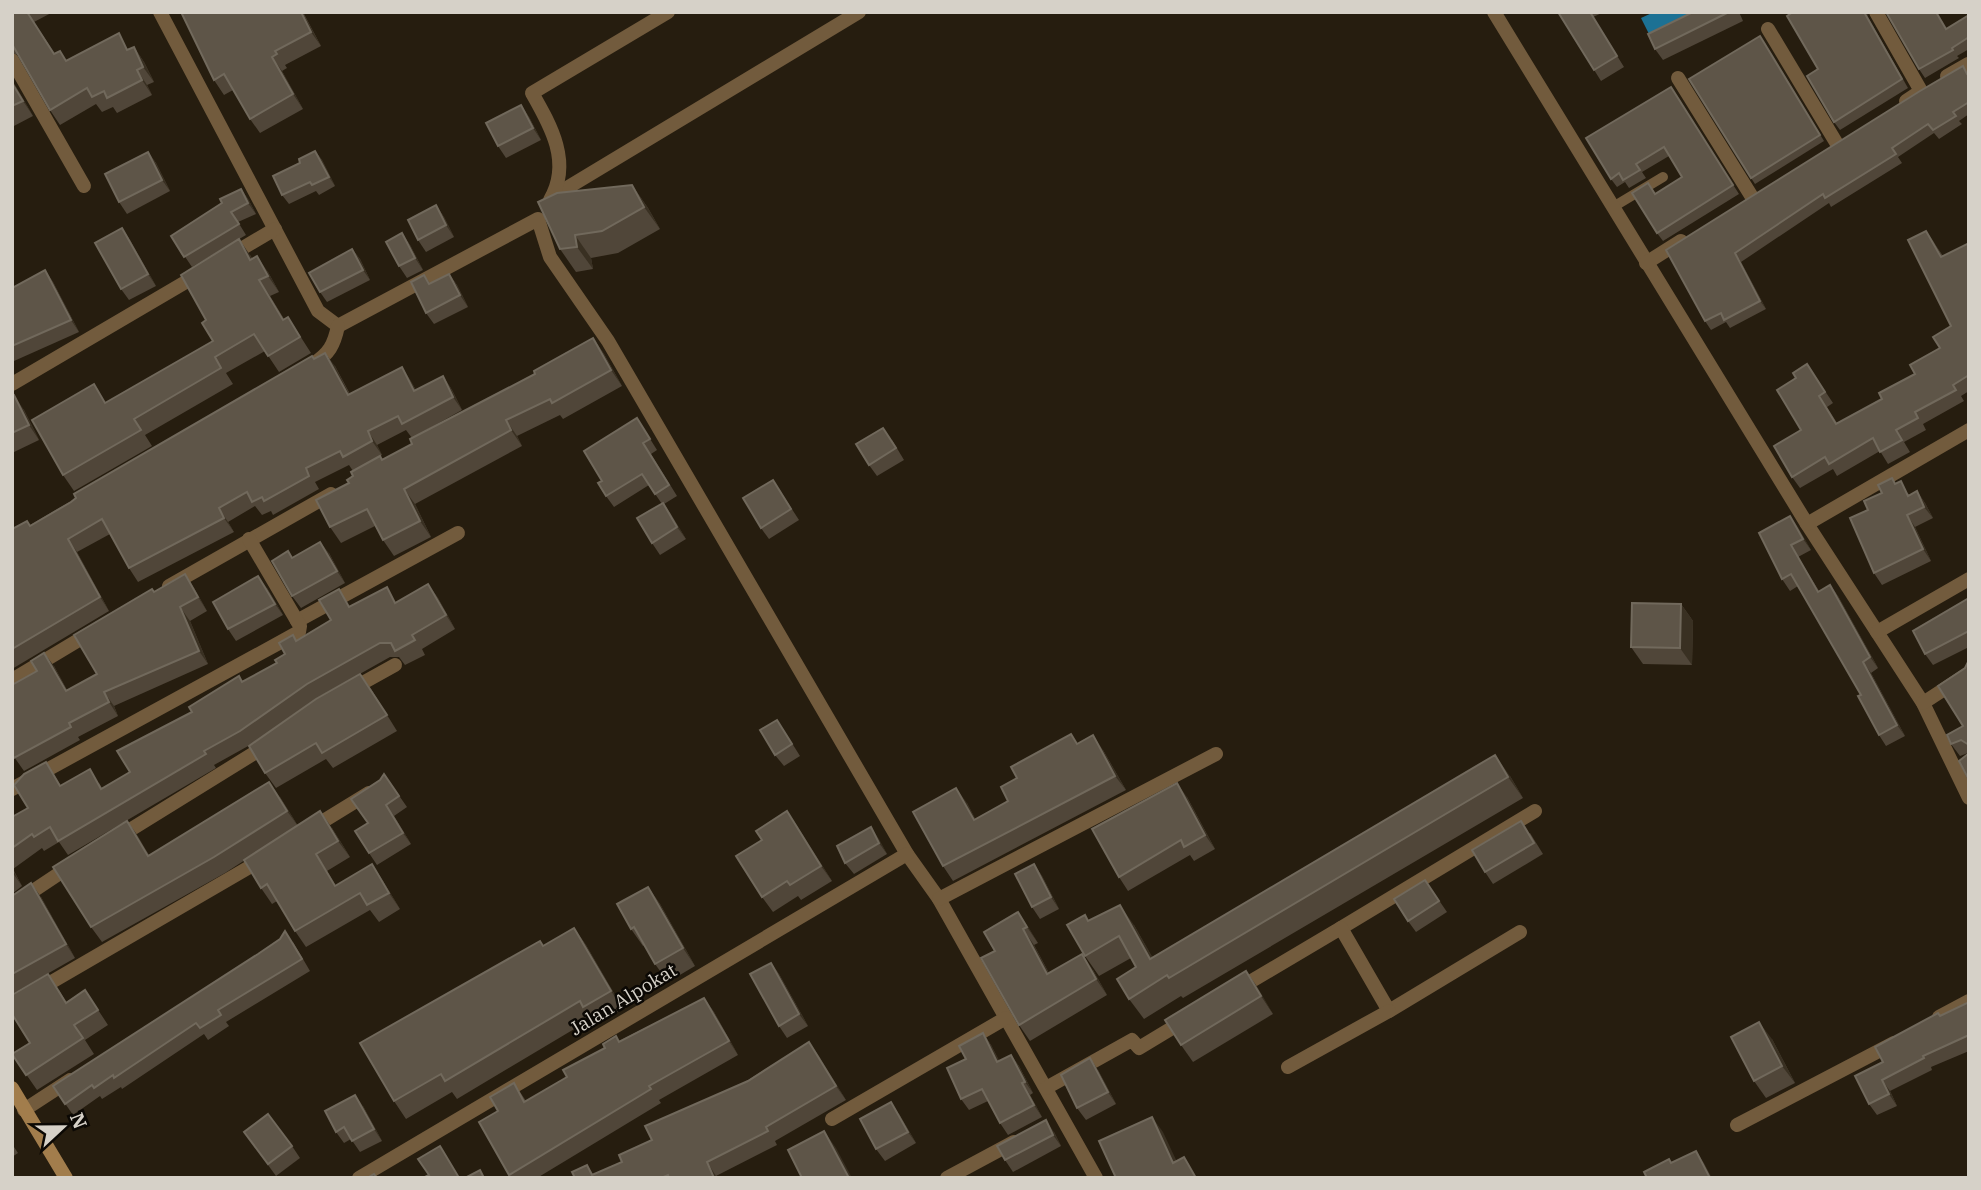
<svg xmlns="http://www.w3.org/2000/svg" width="1981" height="1190" viewBox="0 0 1981 1190" font-family="'IBM Plex Serif',serif">
  <style>
    .water { fill: #1c7194 }
    .lines { fill: none; stroke-linecap: round; stroke-linejoin: round }
    .lane { stroke: #725b3d; stroke-width: 10 }
    .street { stroke: #725b3d; stroke-width: 14 }
    .secondary { stroke: #a27d4c; stroke-width: 14 }
    .wall { fill: #504639 }
    .shaded-wall { fill: #393022 }
    .building { fill: #5e5548; stroke: #71695c; stroke-width: 2 }
    .labels { text-anchor: middle; dominant-baseline: central; stroke-width: 5; stroke-linejoin: round; paint-order: stroke }
    .street-label { font-size: 19px; fill: #d6d1c8; stroke: #0b0804 }
  </style>
  <rect width="100%" height="100%" fill="#261d0f"/>
  <polygon class="water" points="1654,12 1720,12 1654,44 1641,18"/>
  <g class="lines">
    <polyline class="lane" points="1613,207 1663,177"/>
    <g class="street">
      <polyline points="160,12 318,311 338,326"/>
      <polyline points="1494,12 1807,524 1923,703 1969,798"/>
      <polyline points="1876,12 1921,91 1906,101"/>
      <polyline points="1768,29 1837,144"/>
      <polyline points="12,60 84,186"/>
      <polyline points="1947,76 1968,64"/>
      <polyline points="1678,78 1752,197"/>
      <polyline points="552,197 859,12"/>
      <path d="M550 200C572 163 551 126 532 93L668 12"/>
      <polyline points="231,255 275,229"/>
      <polyline points="1646,263 1681,241"/>
      <polyline points="338,326 538,219 550,257 608,341 907,854 939,899 1096,1178"/>
      <path d="M313 364C329 354 334 345 338 326"/>
      <polyline points="12,384 201,273"/>
      <polyline points="1807,524 1969,430"/>
      <polyline points="169,586 331,494"/>
      <polyline points="297,621 458,533"/>
      <polyline points="1877,632 1969,579"/>
      <polyline points="12,680 92,632"/>
      <polyline points="350,690 395,665"/>
      <polyline points="1923,703 1969,673"/>
      <polyline points="12,789 299,632 300,626 249,539"/>
      <polyline points="312,828 369,793"/>
      <polyline points="117,838 269,744"/>
      <polyline points="939,899 1216,754"/>
      <polyline points="12,905 72,865"/>
      <polyline points="1341,928 1535,811"/>
      <polyline points="1238,989 1341,928 1389,1011 1520,932"/>
      <polyline points="12,1005 265,858"/>
      <polyline points="1939,1017 1969,1001"/>
      <polyline points="1288,1067 1389,1011"/>
      <polyline points="1046,1088 1132,1040 1139,1048 1187,1019"/>
      <polyline points="24,1110 70,1080"/>
      <polyline points="832,1119 1006,1018"/>
      <polyline points="1737,1125 1894,1043"/>
      <polyline points="359,1178 907,854"/>
      <polyline points="947,1178 1014,1142"/>
    </g>
    <polyline class="secondary" points="12,1088 66,1178"/>
  </g>
  <g class="wall">
    <polygon points="12,12 53,12 34,22 55,54 66,60 130,49 134,47 144,62 154,82 147,85 152,95 117,113 113,107 102,112 96,104 60,125 50,110 18,55 12,53"/>
    <polygon points="181,12 303,12 321,46 285,65 287,68 282,71 303,109 260,133 250,119 233,90 224,95 214,80"/>
    <polygon points="1558,12 1604,12 1593,17 1624,67 1601,81"/>
    <polygon points="1693,12 1739,12 1743,21 1663,60 1655,49"/>
    <polygon points="1969,15 1969,49 1957,56 1959,58 1925,78 1919,69 1947,29"/>
    <polygon points="1868,17 1908,88 1840,130 1834,122 1818,69"/>
    <polygon points="1764,42 1824,141 1755,184 1751,178"/>
    <polygon points="1969,73 1969,114 1959,121 1962,124 1939,139 1934,133 1898,157 1902,163 1831,207 1829,203 1741,262 1766,309 1730,328 1726,322 1711,330 1705,321 1666,250"/>
    <polygon points="12,80 33,116 12,127"/>
    <polygon points="1671,87 1739,194 1663,241 1657,233 1656,194 1682,177 1669,156 1642,172 1646,178 1629,188 1625,182 1617,187 1611,179"/>
    <polygon points="521,105 529,117 541,140 506,158 498,146"/>
    <polygon points="315,151 322,160 335,186 319,195 316,191 289,204 282,195 300,163"/>
    <polygon points="148,152 156,163 170,191 127,214 119,202"/>
    <polygon points="632,185 648,208 660,229 618,253 591,258 593,269 576,272 560,249 538,202"/>
    <polygon points="241,189 248,199 256,214 238,222 246,235 192,267 171,236 222,203"/>
    <polygon points="436,205 444,217 454,237 426,252 418,240"/>
    <polygon points="122,228 130,240 156,286 129,300 121,289"/>
    <polygon points="1926,231 1943,256 1969,243 1969,391 1961,396 1964,401 1923,424 1926,430 1904,442 1910,452 1888,464 1880,451 1837,476 1833,469 1800,488 1792,477 1801,430 1796,378 1807,364 1833,403 1827,407 1837,423 1882,399 1915,374 1940,348 1951,326"/>
    <polygon points="402,233 410,245 423,270 407,278 399,266"/>
    <polygon points="352,249 360,259 370,280 327,302 320,292"/>
    <polygon points="250,255 252,258 268,272 279,292 270,296 284,319 288,317 311,353 279,372 265,351 226,373 233,384 145,435 152,446 74,491 63,475 107,402 213,341 206,320"/>
    <polygon points="45,270 53,282 79,332 14,361 12,359 12,288"/>
    <polygon points="449,274 457,285 468,307 434,324 426,313 424,275 430,283"/>
    <polygon points="593,338 604,354 622,386 563,419 560,415 517,436 522,446 415,504 431,537 394,556 383,540 375,526 341,543 330,527 349,483 383,460 535,374"/>
    <polygon points="314,359 335,366 350,394 402,367 416,390 443,376 452,390 462,410 412,438 406,430 377,445 382,455 353,471 349,465 315,482 319,489 273,515 271,511 262,515 255,506 228,522 234,532 138,582 129,568 110,534 77,552 109,611 12,669 12,529 30,525"/>
    <polygon points="12,396 24,410 39,440 12,453"/>
    <polygon points="637,418 657,450 651,454 677,496 664,504 686,539 660,555 652,543 662,504 649,485 614,507 606,496 602,481"/>
    <polygon points="892,440 904,460 877,476 869,465"/>
    <polygon points="773,480 799,520 769,539 761,528"/>
    <polygon points="1896,484 1910,495 1917,491 1925,503 1933,518 1915,527 1931,561 1882,585 1874,573 1882,493"/>
    <polygon points="1790,516 1811,550 1798,557 1819,591 1830,585 1838,596 1878,668 1871,673 1905,736 1886,746 1879,735 1861,695 1798,586 1790,591 1782,579"/>
    <polygon points="288,551 292,557 329,553 345,583 301,608 292,596"/>
    <polygon points="185,574 194,588 207,611 190,621 208,664 114,706 118,716 78,737 80,740 24,771 12,754 54,666 67,690 97,674 155,592"/>
    <polygon points="428,584 438,598 455,629 422,649 425,655 405,665 399,657 390,657 317,698 250,745 214,765 216,768 68,855 59,842 44,851 42,848 13,869 22,886 12,894 12,817 28,808 46,762 61,786 99,783 102,788 130,772 192,712 277,663 285,654 297,640 331,620 351,606 397,602"/>
    <polygon points="267,588 283,615 236,641 228,629"/>
    <polygon points="1969,598 1969,647 1933,665 1925,654"/>
    <polygon points="1681,604 1693,621 1692,665 1643,664 1631,647"/>
    <polygon points="1969,660 1969,780 1959,761 1968,754 1968,753 1960,756 1951,744 1947,735 1963,726 1938,686 1965,668"/>
    <polygon points="371,689 397,731 333,768 326,759 276,788 265,773"/>
    <polygon points="785,732 800,756 784,766 775,755"/>
    <polygon points="1078,744 1103,750 1126,790 953,881 943,866 967,803 975,819 1008,801"/>
    <polygon points="384,774 407,807 394,816 411,844 377,865 369,853 368,823 380,780"/>
    <polygon points="1510,776 1523,798 1183,998 1181,996 1144,1019 1129,999 1136,967 1131,958 1099,976 1085,956 1134,925 1152,957"/>
    <polygon points="280,797 298,826 332,828 350,857 327,871 336,886 372,864 383,881 400,909 379,922 370,910 306,947 295,931 277,901 272,904 261,888 245,860 225,873 102,942 91,927 127,821 149,855"/>
    <polygon points="1187,797 1215,849 1194,861 1190,855 1128,891 1119,877"/>
    <polygon points="787,811 832,881 801,900 798,896 773,912 762,897 762,840"/>
    <polygon points="871,827 887,854 854,874 845,863"/>
    <polygon points="1530,833 1543,854 1493,884 1485,872"/>
    <polygon points="1034,864 1042,876 1059,909 1040,919 1032,907"/>
    <polygon points="1425,880 1447,912 1416,932 1408,921"/>
    <polygon points="648,887 660,904 695,966 668,982 655,964 644,945 643,946 631,929"/>
    <polygon points="12,896 41,897 75,958 12,994"/>
    <polygon points="1018,912 1038,943 1034,945 1049,973 1093,970 1107,995 1030,1041 1019,1025 995,951"/>
    <polygon points="574,928 586,945 623,1009 595,1025 591,1019 457,1099 452,1092 406,1119 394,1101 540,941 544,946"/>
    <polygon points="293,942 310,971 226,1022 229,1026 208,1040 204,1034 122,1089 121,1087 102,1099 100,1096 73,1115 53,1086"/>
    <polygon points="771,963 779,974 808,1026 787,1038 779,1026"/>
    <polygon points="1246,971 1273,1014 1193,1062 1181,1045"/>
    <polygon points="59,990 66,1002 85,990 108,1025 85,1040 94,1054 37,1090 12,1054 30,1043"/>
    <polygon points="704,998 714,1012 738,1055 659,1100 661,1103 537,1178 511,1178 479,1122 498,1111 514,1083 526,1101 567,1077 619,1041"/>
    <polygon points="1969,1002 1969,1051 1931,1067 1932,1070 1890,1091 1897,1106 1877,1115 1869,1104 1883,1062 1938,1013 1940,1016"/>
    <polygon points="983,1033 991,1045 999,1061 1011,1055 1019,1066 1033,1093 1030,1095 1042,1117 1008,1135 1000,1123 988,1101 969,1110 961,1099 966,1059"/>
    <polygon points="1772,1039 1795,1083 1766,1098 1754,1081"/>
    <polygon points="809,1042 846,1100 775,1141 777,1145 716,1176 717,1178 575,1178 587,1165 593,1174 622,1162 652,1140"/>
    <polygon points="1098,1070 1116,1104 1086,1120 1077,1108"/>
    <polygon points="363,1106 382,1141 360,1152 351,1139 344,1143 336,1132"/>
    <polygon points="899,1114 916,1143 885,1161 876,1149"/>
    <polygon points="244,1132 292,1146 300,1158 276,1176"/>
    <polygon points="1054,1132 1061,1146 1013,1172 1005,1160"/>
    <polygon points="12,1144 18,1153 12,1157"/>
  </g>
  <g class="shaded-wall">
    <polygon points="301,12 303,12 304,15 321,46 311,32"/>
    <polygon points="1864,12 1869,12 1868,17 1908,88"/>
    <polygon points="134,47 144,62 154,82 143,67"/>
    <polygon points="272,57 282,71 303,109 293,94"/>
    <polygon points="137,70 147,85 152,95 142,80"/>
    <polygon points="12,80 33,116 23,101 12,83"/>
    <polygon points="521,105 529,117 541,140 533,128"/>
    <polygon points="315,151 322,160 335,186 329,177"/>
    <polygon points="148,152 156,163 170,191 162,180"/>
    <polygon points="632,185 648,208 660,229 644,207"/>
    <polygon points="241,189 248,199 256,214 248,203"/>
    <polygon points="436,205 444,217 454,237 446,225"/>
    <polygon points="122,228 130,240 156,286 148,274"/>
    <polygon points="1926,231 1934,242 1949,269 1941,257"/>
    <polygon points="402,233 410,245 423,270 415,258"/>
    <polygon points="575,235 591,258 593,269 577,247"/>
    <polygon points="239,239 250,255 261,276 250,260"/>
    <polygon points="352,249 360,259 370,280 363,270"/>
    <polygon points="1735,253 1741,262 1766,309 1760,301"/>
    <polygon points="257,256 268,272 279,292 268,276"/>
    <polygon points="45,270 53,282 79,332 71,320"/>
    <polygon points="449,274 457,285 468,307 460,295"/>
    <polygon points="259,280 270,296 294,336 283,320"/>
    <polygon points="593,338 604,354 622,386 611,370"/>
    <polygon points="325,353 335,366 357,409 348,395"/>
    <polygon points="402,367 411,381 423,404 414,391"/>
    <polygon points="443,376 452,390 462,410 453,397"/>
    <polygon points="14,395 24,410 39,440 29,425"/>
    <polygon points="506,420 517,436 522,446 511,430"/>
    <polygon points="368,431 377,445 382,455 372,441"/>
    <polygon points="404,489 415,504 431,537 420,521"/>
    <polygon points="1917,491 1925,503 1933,518 1924,507"/>
    <polygon points="663,503 671,514 686,539 677,527"/>
    <polygon points="219,508 228,522 234,532 224,518"/>
    <polygon points="1907,515 1915,527 1931,561 1923,549"/>
    <polygon points="1790,516 1798,527 1811,550 1803,539"/>
    <polygon points="68,539 77,552 109,611 100,597"/>
    <polygon points="320,542 329,553 345,583 337,571"/>
    <polygon points="1791,545 1798,557 1826,603 1818,592"/>
    <polygon points="185,574 194,588 207,611 198,597"/>
    <polygon points="258,576 267,588 283,615 275,604"/>
    <polygon points="428,584 438,598 455,629 446,615"/>
    <polygon points="1830,585 1838,596 1878,668 1870,657"/>
    <polygon points="1681,604 1693,621 1692,665 1680,648"/>
    <polygon points="180,607 190,621 208,664 199,651"/>
    <polygon points="44,653 54,666 75,705 66,691"/>
    <polygon points="1863,662 1871,673 1905,736 1897,725"/>
    <polygon points="360,674 371,689 397,731 387,715"/>
    <polygon points="104,692 114,706 118,716 109,702"/>
    <polygon points="1093,735 1103,750 1126,790 1115,776"/>
    <polygon points="1495,755 1510,776 1523,798 1508,777"/>
    <polygon points="269,782 280,797 298,826 287,811"/>
    <polygon points="1177,783 1187,797 1215,849 1205,835"/>
    <polygon points="956,788 967,803 984,835 974,820"/>
    <polygon points="386,805 394,816 411,844 403,833"/>
    <polygon points="320,811 332,828 350,857 338,841"/>
    <polygon points="787,811 798,827 832,881 821,866"/>
    <polygon points="127,821 138,836 158,871 148,856"/>
    <polygon points="871,827 879,839 887,854 879,843"/>
    <polygon points="316,854 327,871 346,903 335,886"/>
    <polygon points="372,864 383,881 400,909 389,893"/>
    <polygon points="1034,864 1042,876 1059,909 1051,897"/>
    <polygon points="12,868 22,886 12,872"/>
    <polygon points="31,883 41,897 75,958 66,944"/>
    <polygon points="648,887 660,904 695,966 683,948"/>
    <polygon points="1120,905 1134,925 1165,979 1150,959"/>
    <polygon points="1018,912 1029,928 1038,943 1027,927"/>
    <polygon points="574,928 586,945 623,1009 611,991"/>
    <polygon points="1023,929 1034,945 1058,990 1047,974"/>
    <polygon points="1082,954 1093,970 1107,995 1096,979"/>
    <polygon points="771,963 779,974 808,1026 799,1014"/>
    <polygon points="1246,971 1258,988 1273,1014 1261,996"/>
    <polygon points="704,998 714,1012 738,1055 729,1041"/>
    <polygon points="1759,1022 1772,1039 1795,1083 1782,1066"/>
    <polygon points="983,1033 991,1045 1006,1073 997,1062"/>
    <polygon points="809,1042 819,1056 846,1100 836,1086"/>
    <polygon points="1011,1055 1019,1066 1033,1093 1025,1082"/>
    <polygon points="1090,1058 1098,1070 1116,1104 1108,1092"/>
    <polygon points="1882,1080 1890,1091 1897,1106 1889,1094"/>
    <polygon points="1022,1083 1030,1095 1042,1117 1034,1105"/>
    <polygon points="355,1095 363,1106 382,1141 374,1129"/>
    <polygon points="891,1102 899,1114 916,1143 908,1132"/>
    <polygon points="1152,1117 1163,1132 1184,1177 1173,1163"/>
    <polygon points="1046,1120 1054,1132 1061,1146 1053,1135"/>
    <polygon points="824,1131 836,1148 852,1178 849,1178"/>
    <polygon points="1696,1151 1704,1163 1712,1178 1710,1178"/>
    <polygon points="707,1162 716,1176 717,1178 714,1178"/>
  </g>
  <g class="building">
    <polygon points="12,12 27,12 54,54 60,51 66,61 119,33 127,50 134,47 143,67 137,70 142,80 107,98 104,91 92,97 87,88 50,110 12,44"/>
    <polygon points="181,12 301,12 311,32 275,51 277,54 272,57 293,94 250,119 224,74 214,80"/>
    <polygon points="1558,12 1590,12 1617,56 1594,70"/>
    <polygon points="1693,12 1729,12 1655,49 1648,34"/>
    <polygon points="1793,12 1864,12 1902,79 1834,122 1807,76 1818,69 1787,16"/>
    <polygon points="1886,12 1936,12 1946,29 1969,15 1969,37 1952,48 1953,50 1919,69"/>
    <polygon points="1760,36 1820,135 1751,178 1689,79"/>
    <polygon points="1963,66 1967,74 1969,73 1969,102 1953,112 1956,116 1933,130 1928,124 1892,148 1896,154 1825,198 1823,194 1735,253 1760,301 1724,320 1721,313 1705,321 1666,250 1920,91"/>
    <polygon points="12,83 23,101 12,106"/>
    <polygon points="1671,87 1733,185 1657,233 1632,193 1648,183 1655,194 1682,177 1664,147 1636,164 1640,170 1623,180 1619,173 1611,179 1586,138"/>
    <polygon points="521,105 533,128 498,146 486,123"/>
    <polygon points="315,151 329,177 312,185 310,182 282,195 273,176 300,163 299,159"/>
    <polygon points="148,152 162,180 119,202 105,174"/>
    <polygon points="632,185 644,207 602,231 575,235 577,247 560,249 538,202 557,193"/>
    <polygon points="241,189 248,203 231,212 239,224 184,257 171,236 222,203 220,199"/>
    <polygon points="436,205 446,225 418,240 408,220"/>
    <polygon points="122,228 148,274 121,289 95,243"/>
    <polygon points="1926,231 1941,257 1969,243 1969,375 1953,385 1956,390 1915,412 1918,418 1896,430 1902,440 1880,452 1873,438 1829,464 1825,457 1792,477 1774,446 1801,430 1777,390 1796,378 1793,373 1807,364 1825,392 1819,396 1836,424 1882,399 1879,393 1915,374 1910,365 1940,348 1933,337 1951,326 1908,240"/>
    <polygon points="402,233 415,258 399,266 386,242"/>
    <polygon points="239,239 250,260 257,256 268,276 259,280 283,320 288,317 300,337 268,356 254,334 215,357 221,368 134,419 141,430 63,475 32,420 94,384 105,403 213,341 202,323 206,320 181,275"/>
    <polygon points="352,249 363,270 320,292 309,273"/>
    <polygon points="45,270 71,320 12,346 12,288"/>
    <polygon points="449,274 460,295 426,313 411,282 424,275 429,284"/>
    <polygon points="593,338 611,370 552,403 550,399 506,420 511,430 404,489 420,521 383,540 367,509 330,527 316,500 349,483 347,480 353,476 351,472 380,456 382,460 412,444 410,439 535,374 534,371"/>
    <polygon points="325,353 348,395 402,367 414,391 443,376 453,397 402,424 398,416 368,431 372,441 343,457 340,451 306,468 309,476 264,501 262,497 252,502 247,492 219,508 224,518 129,568 102,519 68,539 100,597 12,649 12,529 27,521 30,526 71,502 76,498 74,494 312,356 314,359"/>
    <polygon points="14,395 29,425 12,433 12,396"/>
    <polygon points="637,418 650,439 643,443 669,485 655,494 642,474 606,496 598,483 602,481 584,451"/>
    <polygon points="883,428 896,448 869,465 856,444"/>
    <polygon points="1892,478 1895,484 1901,481 1908,496 1917,491 1924,507 1907,515 1923,549 1874,573 1850,518 1868,510 1864,501 1882,493 1878,485"/>
    <polygon points="773,480 791,509 761,528 743,498"/>
    <polygon points="663,503 677,527 652,543 637,518"/>
    <polygon points="1790,516 1803,539 1791,545 1818,592 1830,585 1870,657 1863,662 1897,725 1879,735 1858,696 1861,695 1791,574 1782,579 1759,533"/>
    <polygon points="320,542 337,571 292,596 272,561 288,551 292,558"/>
    <polygon points="185,574 198,597 180,607 199,651 104,692 109,702 69,723 71,727 14,758 12,754 12,685 37,671 31,661 44,653 66,691 97,674 74,635 152,589 154,592"/>
    <polygon points="258,576 275,604 228,629 213,602"/>
    <polygon points="428,584 446,615 412,635 415,640 395,651 391,643 380,643 307,684 240,731 204,751 206,754 58,841 50,827 34,837 32,834 12,848 12,817 28,808 14,785 24,774 46,762 60,786 90,769 101,789 130,772 117,751 192,712 189,707 239,676 242,682 277,663 275,660 285,654 279,643 293,635 296,641 331,620 319,600 339,589 349,607 387,587 395,603"/>
    <polygon points="1969,598 1969,631 1925,654 1913,631"/>
    <polygon points="1632,603 1681,604 1680,648 1631,647"/>
    <polygon points="1969,660 1969,780 1959,761 1968,754 1969,745 1961,740 1951,744 1947,735 1963,726 1938,686 1965,668"/>
    <polygon points="360,674 387,715 322,753 316,743 265,773 249,746 316,699"/>
    <polygon points="777,720 792,744 775,755 760,730"/>
    <polygon points="1071,734 1077,744 1093,735 1115,776 943,866 913,812 956,788 974,820 1008,801 1001,787 1017,778 1011,767"/>
    <polygon points="1495,755 1508,777 1169,978 1167,975 1129,999 1117,979 1136,967 1119,936 1085,956 1067,925 1085,915 1088,921 1120,905 1150,959"/>
    <polygon points="384,774 399,796 386,805 403,833 369,853 355,831 368,823 351,799 380,780"/>
    <polygon points="269,782 287,811 214,857 91,927 53,867 127,821 148,856"/>
    <polygon points="1177,783 1205,835 1184,847 1181,840 1119,877 1092,829"/>
    <polygon points="320,811 338,841 316,854 335,886 372,864 389,893 367,905 360,893 295,931 267,884 261,888 244,860"/>
    <polygon points="787,811 821,866 790,885 787,881 762,897 736,856 762,840 756,831"/>
    <polygon points="1521,821 1534,843 1485,872 1472,850"/>
    <polygon points="871,827 879,843 845,863 837,846"/>
    <polygon points="1034,864 1051,897 1032,907 1015,874"/>
    <polygon points="1425,880 1439,901 1408,921 1394,899"/>
    <polygon points="31,883 66,944 12,974 12,896"/>
    <polygon points="648,887 683,948 655,964 634,927 631,929 617,904"/>
    <polygon points="1018,912 1027,927 1023,929 1047,974 1082,954 1096,979 1019,1025 981,958 995,951 984,932"/>
    <polygon points="574,928 611,991 583,1007 580,1001 445,1081 441,1074 394,1101 360,1043 540,941 543,946"/>
    <polygon points="285,931 302,959 218,1010 221,1015 200,1028 196,1023 114,1078 113,1075 94,1088 92,1085 65,1104 53,1086 258,954 280,939"/>
    <polygon points="771,963 799,1014 779,1026 750,974"/>
    <polygon points="1246,971 1261,996 1181,1045 1165,1020"/>
    <polygon points="48,974 66,1003 85,990 98,1010 74,1025 83,1038 26,1075 12,1054 30,1043 12,1014 12,995"/>
    <polygon points="704,998 729,1041 649,1086 651,1089 509,1175 479,1122 498,1111 490,1097 514,1083 524,1102 567,1077 563,1070 605,1048 603,1044 616,1036 619,1042"/>
    <polygon points="1969,1002 1969,1035 1923,1056 1924,1058 1882,1080 1889,1094 1869,1104 1855,1076 1883,1062 1875,1047 1938,1013 1940,1016"/>
    <polygon points="1759,1022 1782,1066 1754,1081 1731,1037"/>
    <polygon points="983,1033 997,1062 1011,1055 1025,1082 1022,1083 1034,1105 1000,1123 982,1089 961,1099 947,1068 966,1059 959,1046"/>
    <polygon points="809,1042 836,1086 766,1127 768,1131 707,1162 714,1178 669,1178 668,1175 661,1178 575,1178 572,1172 587,1165 592,1175 622,1162 619,1155 652,1140 645,1126 748,1081"/>
    <polygon points="1090,1058 1108,1092 1077,1108 1061,1075"/>
    <polygon points="355,1095 374,1129 352,1141 344,1127 336,1132 325,1111"/>
    <polygon points="891,1102 908,1132 876,1149 860,1119"/>
    <polygon points="268,1114 292,1146 268,1164 244,1132"/>
    <polygon points="1152,1117 1173,1163 1184,1157 1196,1178 1116,1178 1099,1141"/>
    <polygon points="1046,1120 1053,1135 1005,1160 997,1146"/>
    <polygon points="824,1131 849,1178 802,1178 788,1150"/>
    <polygon points="440,1146 458,1176 456,1178 425,1177 429,1175 418,1159"/>
    <polygon points="1696,1151 1710,1178 1647,1178 1644,1172 1669,1159 1671,1163"/>
    <polygon points="480,1170 484,1178 465,1178"/>
    <polygon points="374,1174 377,1178 367,1178"/>
  </g>
  <g class="labels">
    <g class="street-label">
      <text transform="translate(623 999) rotate(-31)">Jalan Alpokat</text>
    </g>
  </g>
  <rect width="1981" height="1190" fill="none" stroke="#d6d1c8" stroke-width="28"/>
  <g transform="translate(63 1127) rotate(68)" stroke="#0b0804" stroke-width="5" paint-order="stroke">
  <path d="M0-5L12 26L0 18L-12 26Z" fill="#d6d1c8"/>
  <text y="-10" font-size="19" font-weight="bold" text-anchor="middle" fill="#d6d1c8">N</text>
  </g>
</svg>
